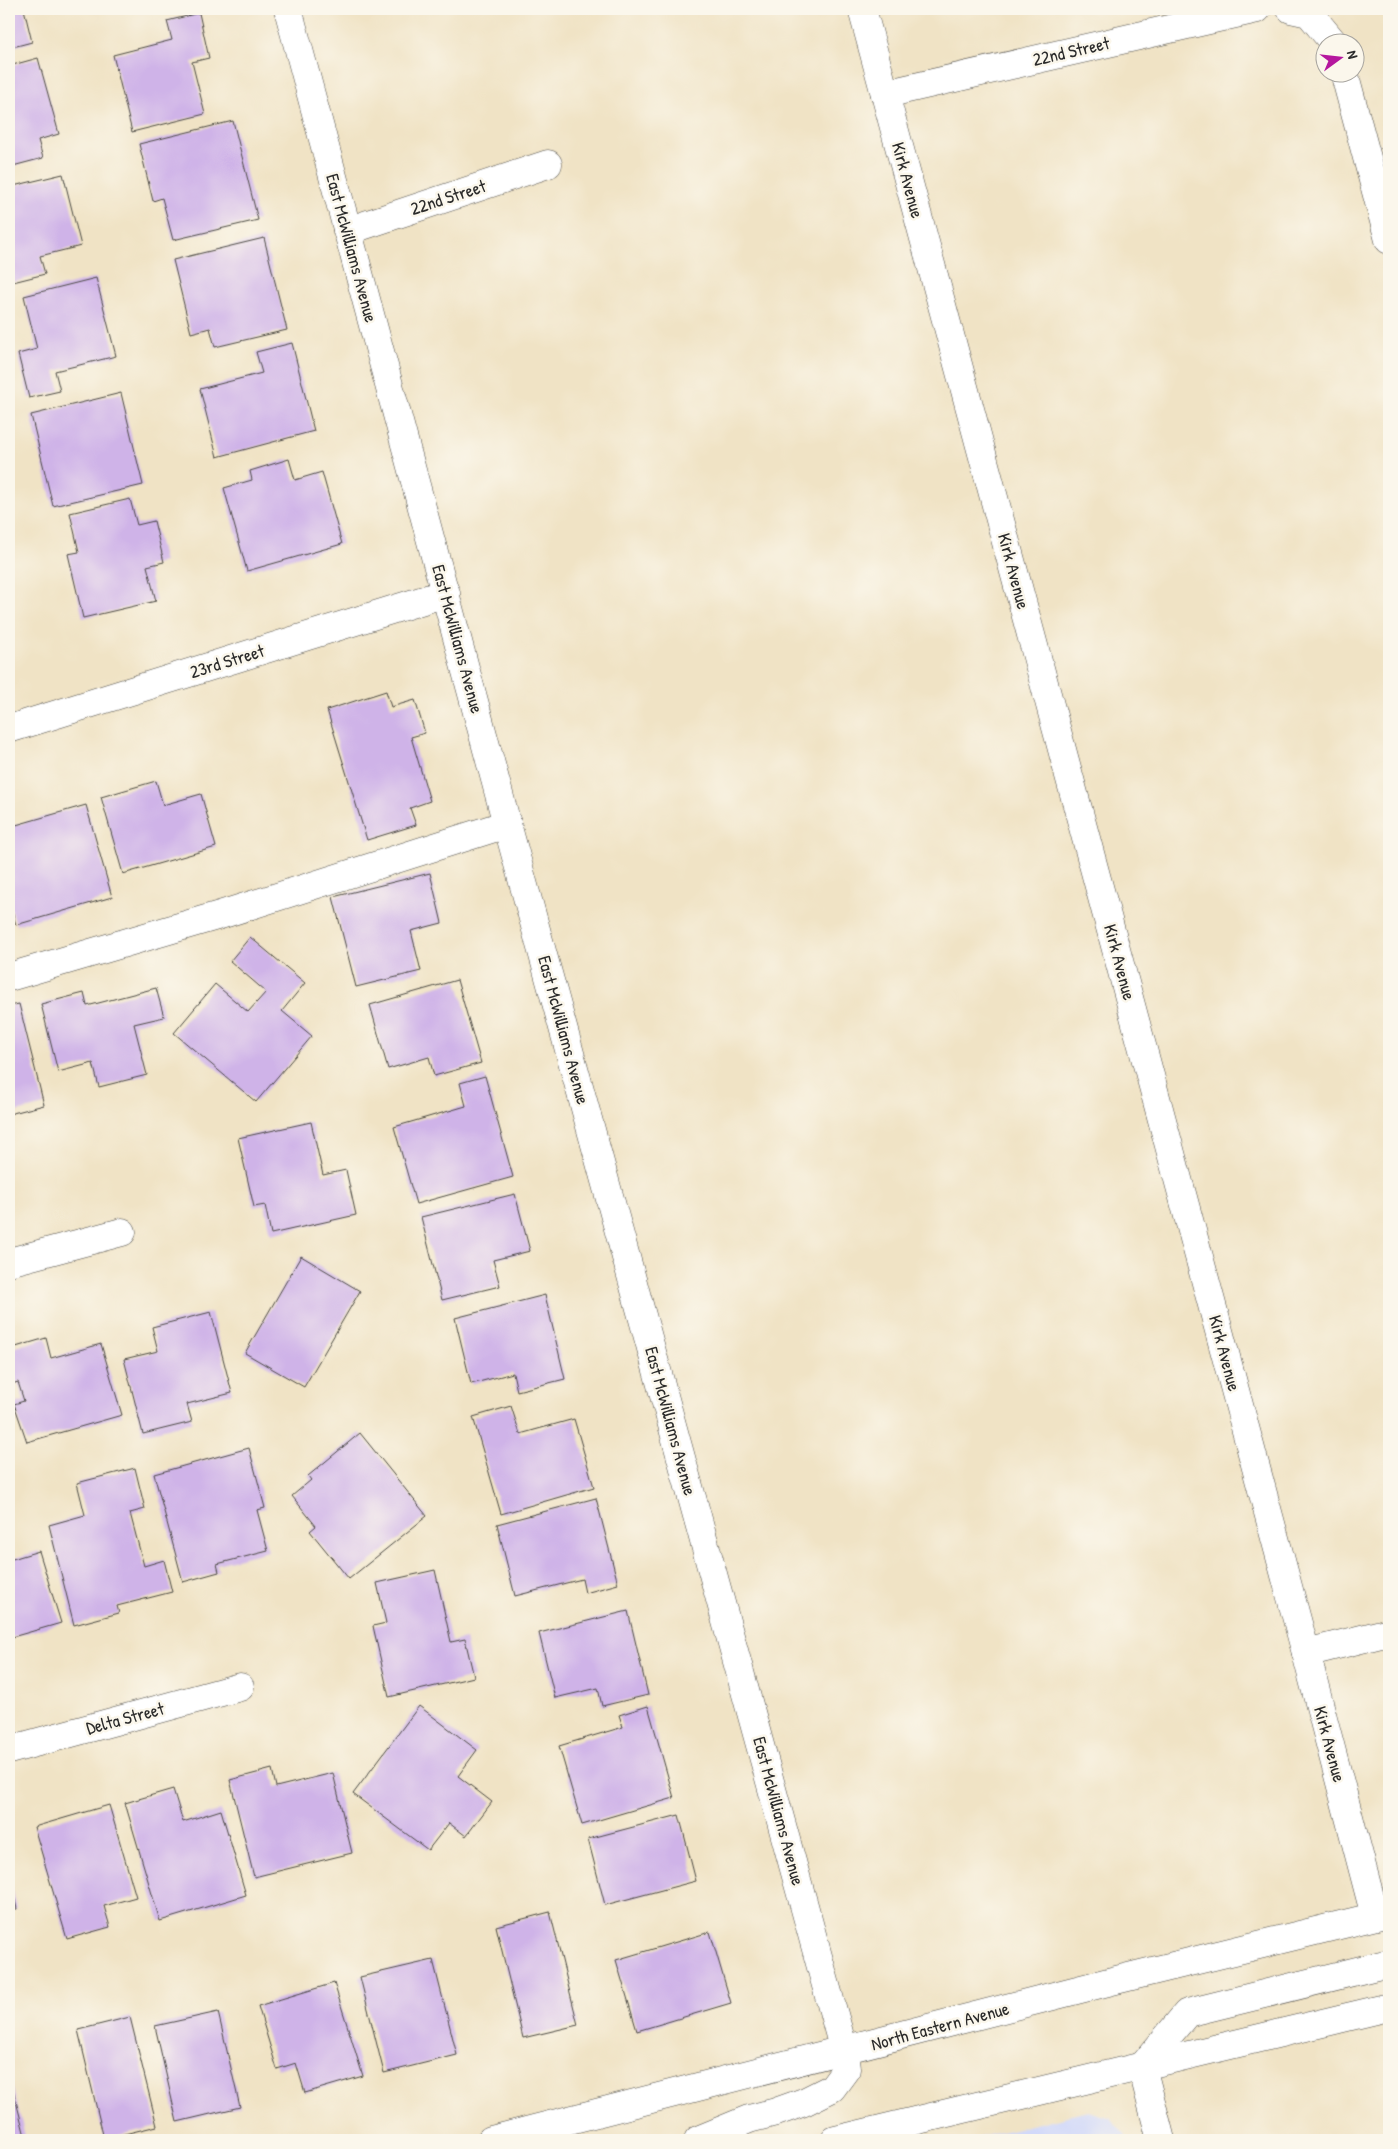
<svg xmlns="http://www.w3.org/2000/svg" width="1398" height="2149" viewBox="0 0 1398 2149" font-family="'Patrick Hand',sans-serif">
  <style>
    .built { fill: #d2d9f9 }
    .building { fill: #cfb3e8 }
    .lines { fill: none; stroke-linecap: round; stroke-linejoin: round }
    .minor-casing { stroke: #494742; stroke-width: 29 }
    .major-casing { stroke: #494742; stroke-width: 29 }
    .minor { stroke: #fff; stroke-width: 28 }
    .major { stroke: #fff; stroke-width: 28 }
    .labels { text-anchor: middle; dominant-baseline: central; stroke-width: 5; stroke-linejoin: round; paint-order: stroke }
    .street-label { font-size: 18px; fill: #2b2b2b; stroke: #fbf7ec }
  </style>
  <rect width="100%" height="100%" fill="#fbf7ec"/>
  <filter id="ink" filterUnits="userSpaceOnUse"><feTurbulence type="fractalNoise" baseFrequency=".02" numOctaves="2"/><feDisplacementMap in="SourceGraphic" scale="10" xChannelSelector="R" yChannelSelector="G"/><feConvolveMatrix kernelMatrix="1 2 1 2 8 2 1 2 1" color-interpolation-filters="sRGB"/></filter>
  <filter id="wash" filterUnits="userSpaceOnUse"><feTurbulence type="fractalNoise" baseFrequency=".0096" numOctaves="4" result="noise"/><feDisplacementMap in="SourceGraphic" scale="20" xChannelSelector="R" yChannelSelector="G"/><feGaussianBlur stdDeviation="1.12" result="paint"/><feColorMatrix in="noise" values="0 0 0 0 0 0 0 0 0 0 0 0 0 0 0 0 0 1.4 0 .05"/><feComposite in="paint" operator="in"/></filter>
  <g filter="url(#wash)">
    <rect width="100%" height="100%" fill="#f0e3c5"/>
    <polygon class="built" points="1088,2111 1110,2118 1125,2135 1127,2140 969,2140"/>
    <g id="blocks">
      <g class="building">
        <polygon points="9,9 24,9 32,42 9,48"/>
        <polygon points="199,13 209,58 192,62 205,114 132,132 113,55 172,40 167,21"/>
        <polygon points="38,58 59,134 38,140 43,158 9,167 9,66"/>
        <polygon points="233,121 258,220 173,240 162,198 153,201 139,144"/>
        <polygon points="63,174 81,246 40,256 45,274 9,283 9,187"/>
        <polygon points="264,238 287,330 215,347 210,328 191,333 173,260"/>
        <polygon points="96,278 116,356 55,371 60,391 29,398 18,354 37,349 24,296"/>
        <polygon points="292,343 314,431 217,457 200,389 262,373 256,352"/>
        <polygon points="121,393 143,485 53,506 31,415"/>
        <polygon points="289,459 295,480 322,472 342,544 247,571 224,488 252,480 250,471"/>
        <polygon points="130,499 137,525 154,521 164,562 147,566 156,601 83,618 68,554 79,552 70,513"/>
        <polygon points="386,691 391,707 415,700 425,733 411,737 430,801 410,808 416,825 367,840 327,710"/>
        <polygon points="156,781 163,805 201,794 216,847 123,874 101,797"/>
        <polygon points="86,805 112,897 16,925 9,902 9,827"/>
        <polygon points="430,873 442,923 411,931 421,971 356,987 333,897"/>
        <polygon points="250,937 305,983 282,1011 312,1036 256,1102 174,1033 215,984 248,1012 266,992 230,961"/>
        <polygon points="457,980 481,1063 434,1076 429,1057 388,1069 370,1005"/>
        <polygon points="156,988 164,1017 134,1024 147,1075 99,1087 93,1063 58,1072 41,1004 84,993 87,1006"/>
        <polygon points="19,1004 44,1105 9,1114 9,1006"/>
        <polygon points="485,1076 513,1177 416,1204 394,1127 466,1106 460,1083"/>
        <polygon points="311,1122 323,1175 346,1170 356,1215 271,1234 265,1205 254,1207 238,1138"/>
        <polygon points="515,1194 530,1251 493,1260 500,1286 442,1300 421,1217"/>
        <polygon points="301,1256 360,1291 304,1387 245,1353"/>
        <polygon points="545,1295 565,1379 517,1391 513,1373 471,1384 455,1318"/>
        <polygon points="211,1312 232,1393 187,1404 192,1422 143,1434 124,1359 158,1351 152,1327"/>
        <polygon points="46,1338 51,1358 101,1344 122,1415 27,1442 14,1404 24,1401 18,1382 9,1385 9,1349"/>
        <polygon points="511,1406 520,1434 574,1419 594,1487 501,1514 473,1417"/>
        <polygon points="360,1433 427,1516 349,1579 310,1531 316,1526 292,1496 311,1480 308,1476"/>
        <polygon points="249,1448 265,1508 257,1510 268,1551 217,1564 219,1572 183,1582 154,1474"/>
        <polygon points="135,1468 145,1509 130,1513 144,1566 164,1560 172,1592 117,1606 119,1613 74,1625 49,1525 85,1515 77,1483"/>
        <polygon points="596,1498 618,1584 585,1593 582,1579 515,1596 497,1524"/>
        <polygon points="39,1551 61,1623 9,1638 9,1560"/>
        <polygon points="435,1570 451,1642 465,1639 474,1677 389,1697 373,1626 386,1623 377,1583"/>
        <polygon points="628,1611 648,1695 602,1706 598,1688 555,1698 539,1633"/>
        <polygon points="419,1706 477,1750 458,1776 492,1802 466,1836 449,1823 428,1850 353,1794"/>
        <polygon points="648,1706 674,1798 582,1825 559,1746 623,1727 619,1715"/>
        <polygon points="272,1769 276,1787 333,1773 352,1853 254,1877 230,1780"/>
        <polygon points="173,1789 183,1822 221,1810 246,1895 160,1921 125,1803"/>
        <polygon points="109,1805 136,1897 104,1906 110,1927 67,1939 34,1827"/>
        <polygon points="679,1815 696,1881 605,1905 588,1839"/>
        <polygon points="9,1875 17,1909 9,1911"/>
        <polygon points="550,1912 578,2025 523,2038 496,1926"/>
        <polygon points="710,1932 731,2003 637,2031 616,1960"/>
        <polygon points="433,1960 457,2055 384,2073 360,1977"/>
        <polygon points="334,1983 363,2076 305,2093 296,2063 277,2069 258,2006"/>
        <polygon points="218,2012 240,2107 177,2122 155,2026"/>
        <polygon points="130,2017 157,2126 104,2139 78,2030"/>
        <polygon points="9,2074 26,2140 9,2140"/>
      </g>
    </g>
  </g>
  <g filter="url(#ink)">
    <use href="#blocks" fill-opacity="0" stroke="#494742" stroke-width="1"/>
    <g class="lines">
      <defs>
        <g id="minor">
          <polyline points="288,9 507,824 844,2051"/>
          <polyline points="862,9 1306,1653 1375,1916"/>
          <polyline points="1291,9 1309,13 1333,42"/>
          <polyline points="1344,72 1389,240"/>
          <polyline points="885,94 1257,9"/>
          <polyline points="347,231 548,164"/>
          <polyline points="9,729 446,593"/>
          <polyline points="9,977 220,915 507,824"/>
          <polyline points="9,1262 122,1232"/>
          <polyline points="1306,1653 1389,1632"/>
          <polyline points="9,1750 240,1687"/>
          <polyline points="1142,2067 1161,2140"/>
        </g>
        <g id="major">
          <polyline points="1142,2067 1187,2013 1389,1963"/>
          <polyline points="491,2140 1116,1980 1389,1913"/>
          <polyline points="698,2140 749,2119 776,2112 804,2102 832,2088 846,2069 844,2051"/>
          <polyline points="835,2140 1389,2007"/>
        </g>
      </defs>
      <use href="#minor" class="minor-casing"/>
      <use href="#major" class="major-casing"/>
      <use href="#minor" class="minor"/>
      <use href="#major" class="major"/>
    </g>
  </g>
  <g class="labels">
    <g class="street-label">
      <text transform="translate(1071 51) rotate(-13)">22nd Street</text>
      <text transform="translate(908 180) rotate(75)">Kirk Avenue</text>
      <text transform="translate(448 197) rotate(-18)">22nd Street</text>
      <text transform="translate(352 248) rotate(75)">East McWilliams Avenue</text>
      <text transform="translate(1014 571) rotate(75)">Kirk Avenue</text>
      <text transform="translate(458 639) rotate(75)">East McWilliams Avenue</text>
      <text transform="translate(227 661) rotate(-17)">23rd Street</text>
      <text transform="translate(1120 962) rotate(75)">Kirk Avenue</text>
      <text transform="translate(564 1030) rotate(75)">East McWilliams Avenue</text>
      <text transform="translate(1225 1353) rotate(75)">Kirk Avenue</text>
      <text transform="translate(671 1421) rotate(75)">East McWilliams Avenue</text>
      <text transform="translate(125 1718) rotate(-15)">Delta Street</text>
      <text transform="translate(1330 1744) rotate(75)">Kirk Avenue</text>
      <text transform="translate(779 1811) rotate(75)">East McWilliams Avenue</text>
      <text transform="translate(940 2026) rotate(-15)">North Eastern Avenue</text>
    </g>
  </g>
  <rect width="1398" height="2149" fill="none" stroke="#fbf7ec" stroke-width="30"/>
  <g transform="translate(1340 58) rotate(75)"><circle r="24" fill="#fbf7ec" stroke="#a8a59f"/>
  <path d="M0-4L9 19L0 12L-9 19Z" fill="#b5179e"/>
  <text y="-8" font-size="14" font-weight="bold" text-anchor="middle" fill="#2b2b2b">N</text>
  </g>
</svg>
